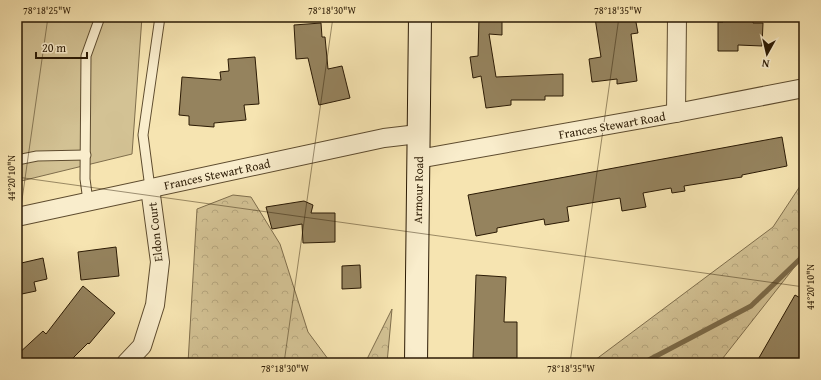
<svg xmlns="http://www.w3.org/2000/svg" width="821" height="380" viewBox="0 0 821 380" font-family="'Gentium Book Plus',serif">
  <style>
    .green { fill: #d3c294; stroke: #7f6e4c }
    .forest { fill: url(#forest-crowns); stroke: #7f6e4c }
    .lines { fill: none; stroke-linecap: round; stroke-linejoin: round }
    .stream { stroke: #7b6a48; stroke-width: 5 }
    .building { fill: #95835e; stroke: #2b1a04 }
    .service-casing { stroke: #5e4c2f; stroke-width: 11 }
    .minor-casing { stroke: #5e4c2f; stroke-width: 20 }
    .secondary-casing { stroke: #2b1a04; stroke-width: 24 }
    .service { stroke: #f9edcc; stroke-width: 9 }
    .minor { stroke: #f9edcc; stroke-width: 18 }
    .secondary { stroke: #f9edcc; stroke-width: 22 }
    .ticks { fill: none; stroke: #2b1a04; stroke-width: 1; stroke-opacity: 0.45 }
    .labels { text-anchor: middle; dominant-baseline: central; stroke-width: 3.5; stroke-linejoin: round; paint-order: stroke }
    .street-label { font-size: 12px; fill: #2b1a04; stroke: #f9edcc }
    .neatline { fill: none; stroke: #2b1a04; stroke-width: 1.5 }
    .ticks-label { font-size: 10px; text-anchor: middle; fill: #2b1a04 }
  </style>
  <defs>
    <pattern id="forest-crowns" width="20" height="18" patternUnits="userSpaceOnUse"><rect width="20" height="18" fill="#d3c294"/><path d="M2 6a3 3 0 1 1 6 0M12 15a3 3 0 1 1 6 0" fill="none" stroke="#b5a67e"/></pattern>
  </defs>
  <rect width="100%" height="100%" fill="#f6e4b1"/>
  <filter id="stains"><feTurbulence type="fractalNoise" baseFrequency=".005" numOctaves="4"/><feColorMatrix values="0 0 0 0 .2 0 0 0 0 .09 0 0 0 0 .02 0 0 0 .5 -.17"/></filter>
  <radialGradient id="worn" r=".72"><stop offset=".6" stop-color="#630" stop-opacity="0"/><stop offset="1" stop-color="#630" stop-opacity=".3"/></radialGradient>
  <polygon class="green" points="17,17 142,17 132,154 17,182"/>
  <g class="forest">
    <polygon points="804,180 804,255 719,363 591,363 773,227"/>
    <polygon points="233,195 251,197 280,244 308,332 331,363 188,363 197,209"/>
    <polygon points="392,309 387,363 365,363"/>
  </g>
  <g class="lines">
    <polyline class="stream" points="643,363 751,306 800,259 804,253"/>
  </g>
  <g class="building">
    <polygon points="479,17 502,17 502,35 489,34 496,77 563,74 563,96 545,96 545,100 511,100 511,105 486,108 481,76 473,78 470,57 478,56"/>
    <polygon points="606,17 635,17 638,33 631,34 637,81 617,84 617,79 592,82 589,59 601,57 595,18"/>
    <polygon points="723,17 753,17 753,23 763,23 762,46 738,45 738,51 718,51 718,22 723,22"/>
    <polygon points="321,23 322,37 325,37 328,69 342,66 350,98 319,105 308,58 296,59 294,25"/>
    <polygon points="255,57 259,104 244,105 246,120 214,123 214,127 189,125 189,116 179,115 182,77 221,80 220,72 229,71 228,59"/>
    <polygon points="782,137 787,166 742,175 742,177 684,186 685,191 672,193 671,188 643,193 646,207 622,211 620,198 567,207 569,221 545,225 544,219 497,228 497,232 476,236 468,195"/>
    <polygon points="304,201 313,205 311,213 335,213 335,242 303,243 302,224 272,229 266,207"/>
    <polygon points="116,247 119,276 81,280 78,252"/>
    <polygon points="43,258 47,279 34,282 36,291 17,295 17,264"/>
    <polygon points="360,265 361,288 342,289 342,266"/>
    <polygon points="476,275 506,277 504,322 517,322 517,358 473,358"/>
    <polygon points="83,286 115,313 89,344 88,343 68,363 17,363 17,355 43,331 46,334"/>
    <polygon points="795,295 804,300 804,363 756,363"/>
  </g>
  <g class="lines">
    <defs>
      <g id="service">
        <polyline points="17,160 37,156 86,155"/>
        <polyline points="150,188 143,135 160,17"/>
        <polyline points="88,201 85,179 86,56 100,17"/>
      </g>
      <g id="minor">
        <polyline points="676,113 677,17"/>
        <polyline points="418,159 676,113 804,88"/>
        <polyline points="17,217 384,138 418,134"/>
        <polyline points="126,363 142,346 155,305 160,262 150,188"/>
      </g>
      <polyline id="secondary" points="416,363 420,17"/>
    </defs>
    <use href="#service" class="service-casing"/>
    <use href="#minor" class="minor-casing"/>
    <use href="#secondary" class="secondary-casing"/>
    <use href="#service" class="service"/>
    <use href="#minor" class="minor"/>
    <use href="#secondary" class="secondary"/>
  </g>
  <path class="ticks" d="M17 177 804 287M17 235 48 17M284 363 333 17M570 363 619 17"/>
  <g class="labels">
    <g class="street-label">
      <text transform="translate(612 125) rotate(-10)">Frances Stewart Road</text>
      <text transform="translate(217 174) rotate(-12)">Frances Stewart Road</text>
      <text transform="translate(418 190) rotate(-89)">Armour Road</text>
      <text transform="translate(155 232) rotate(-96)">Eldon Court</text>
    </g>
  </g>
  <rect width="821" height="380" fill="none" stroke="#f6e4b1" stroke-width="44"/>
  <g transform="translate(767 54) rotate(188)" stroke="#f9edcc" stroke-width="3" paint-order="stroke">
  <path d="M0-3L7 15L0 10L-7 15Z" fill="#2b1a04"/>
  <text y="-6" font-size="11" font-weight="bold" text-anchor="middle" fill="#2b1a04">N</text>
  </g>
  <path d="M36 52v6h51v-6" fill="none" stroke="#2b1a04" stroke-width="2"/>
  <text x="42" y="52" font-size="12" fill="#2b1a04" stroke="#f9edcc" stroke-width="3" paint-order="stroke">20 m</text>
  <rect x="22" y="22" width="777" height="336" class="neatline"/>
  <g class="ticks-label">
    <text x="47" y="14">78°18'25"W</text>
    <text x="332" y="14">78°18'30"W</text>
    <text x="618" y="14">78°18'35"W</text>
    <text transform="translate(11 178) rotate(-90)" y="4">44°20'10"N</text>
    <text transform="translate(810 287) rotate(-90)" y="4">44°20'10"N</text>
    <text x="285" y="372">78°18'30"W</text>
    <text x="571" y="372">78°18'35"W</text>
  </g>
  <rect width="100%" height="100%" filter="url(#stains)"/>
  <rect width="100%" height="100%" fill="url(#worn)"/>
</svg>
